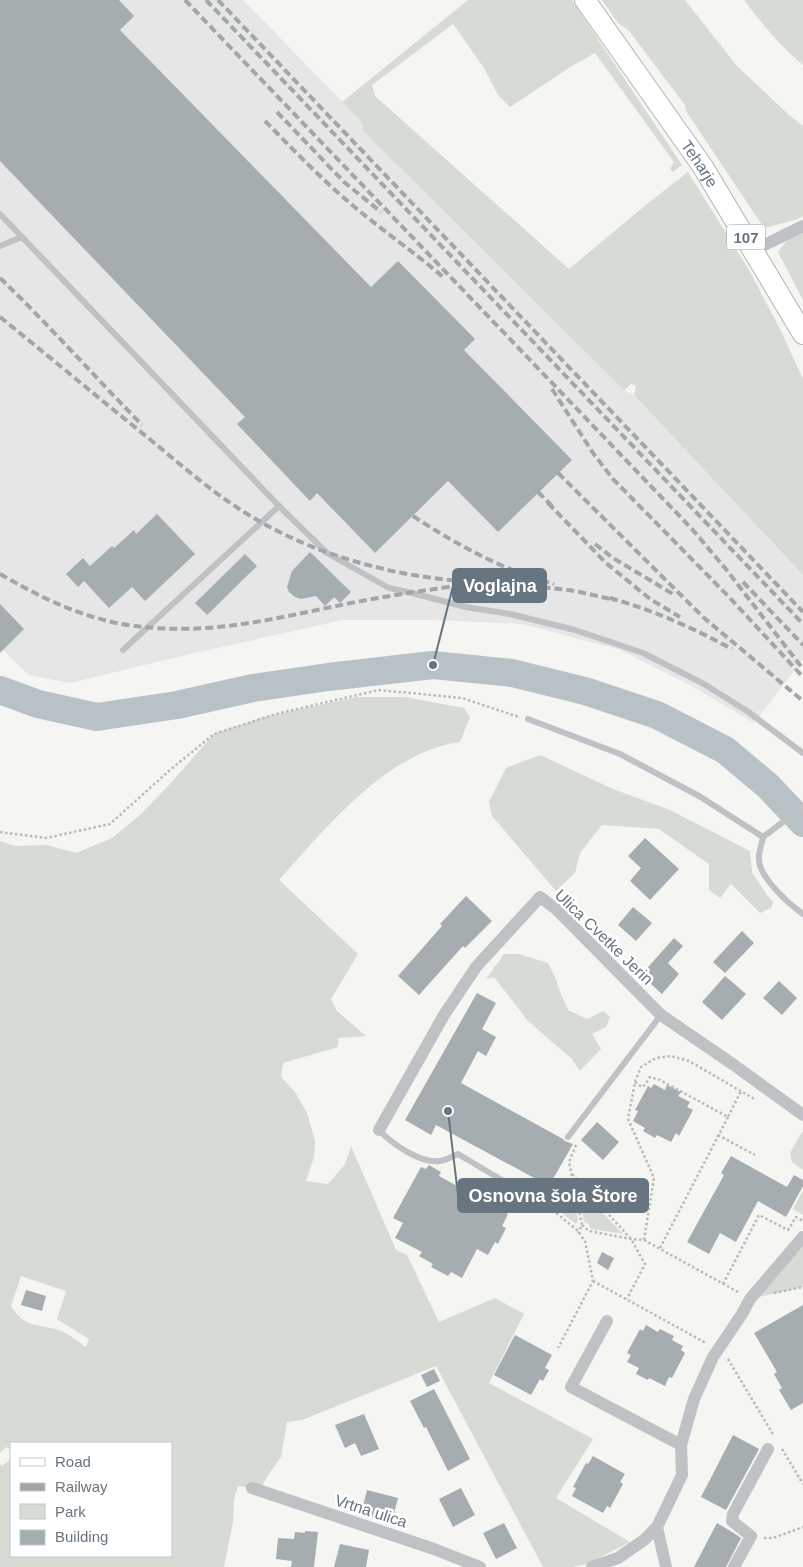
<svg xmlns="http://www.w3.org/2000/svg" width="803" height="1567" viewBox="0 0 803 1567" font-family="Helvetica,sans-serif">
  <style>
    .built { fill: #e5e6e5 }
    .green { fill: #d6dbd3; fill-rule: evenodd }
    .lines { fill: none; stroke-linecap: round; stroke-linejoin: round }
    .river { stroke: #b7c1c6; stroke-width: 28 }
    .building { fill: #a5adb1 }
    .primary-casing { stroke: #b2b6b9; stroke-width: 22 }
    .path { stroke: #b8bbbd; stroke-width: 2.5; stroke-dasharray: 2.5 2.5; stroke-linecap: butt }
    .lane { stroke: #bec2c5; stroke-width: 6 }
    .street { stroke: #bec2c5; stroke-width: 12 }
    .primary { stroke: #fff; stroke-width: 20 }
    .rail { stroke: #a0a6aa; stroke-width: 4; stroke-dasharray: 8 4; stroke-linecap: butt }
    .labels { text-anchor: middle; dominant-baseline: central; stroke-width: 5; stroke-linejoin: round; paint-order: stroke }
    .shield { fill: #fff; stroke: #949ea6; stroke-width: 1 }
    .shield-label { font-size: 15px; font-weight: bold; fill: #667580 }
    .street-label { font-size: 16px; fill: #667580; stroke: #fff }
    .leader { fill: none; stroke: #667580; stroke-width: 2 }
    .callout-dot { fill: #667580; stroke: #fff; stroke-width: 2 }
    .callout { fill: #667580; stroke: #667580; stroke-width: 2 }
    .callout-label { font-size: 18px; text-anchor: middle; font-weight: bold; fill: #fff }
  </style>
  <rect width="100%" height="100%" fill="#f5f5f1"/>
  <polygon class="built" points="0,0 243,0 363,123 362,130 624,390 634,395 803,575 803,659 754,723 692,686 620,650 523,624 433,620 343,620 186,655 70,683 29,675 0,647"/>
  <g class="green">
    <polygon points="468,0 572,0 682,165 673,172 670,169 674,162 595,53 572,66 510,107 498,95 484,68 453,24 372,85 375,96 569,269 647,204 688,172 749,270 781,331 803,379 803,575 634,395 636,386 631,384 624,390 362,130 363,123 342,102"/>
    <polygon points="602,0 685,0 737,66 789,115 803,126 803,216 798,219 764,228 686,111 685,105 629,31 618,23"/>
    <path d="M744 0H803V65C781 47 761 23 744 0Z"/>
    <polygon points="803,233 803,300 778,252 789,238"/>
    <path d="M357 697H405L464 708 470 717 460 742C386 752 326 828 279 880L358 954 331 999 337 1011 366 1036 338 1038V1047L283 1063 281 1077 295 1092 307 1113 315 1141 314 1157 306 1181 328 1184 345 1164 351 1146 396 1250 407 1255 439 1322 495 1298 524 1314 489 1383 593 1439 556 1498 630 1542 587 1564 573 1567H543L436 1366 302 1420 287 1422 281 1457 270 1472 262 1486 252 1488 238 1486 234 1500 233 1522 224 1567H0V1464L2 1466 11 1459V1556H171V1443H11V1450L6 1447 0 1453V841L15 846 47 845 76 853 112 838 140 815 168 786 214 734 264 717ZM21 1276 66 1291 57 1319 89 1339 86 1347C78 1342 71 1335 63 1332 40 1322 26 1331 11 1306Z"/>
    <polygon points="540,755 613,789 670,810 750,851 752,872 767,895 773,902 771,908 760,913 731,884 720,898 709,890 709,864 659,829 602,825 580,853 575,873 556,891 492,816 489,802 506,768"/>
    <polygon points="504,954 519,954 548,963 556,979 560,992 568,1010 587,1019 604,1011 610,1017 606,1027 592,1034 601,1049 580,1071 572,1059 528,1021 494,977 486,979"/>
    <polygon points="802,1132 803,1132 803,1170 792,1162 790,1153"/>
    <polygon points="569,1179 578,1220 576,1224 539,1195 545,1192 553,1195 557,1183"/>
    <polygon points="576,1185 623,1234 591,1229 589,1224 584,1222"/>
    <polygon points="803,1190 803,1215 793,1209"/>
    <polygon points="803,1247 803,1287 750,1299"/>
  </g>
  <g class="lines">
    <polyline class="river" points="0,690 38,704 97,717 177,705 253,688 328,677 433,665 512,673 585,691 657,715 725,750 768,786 803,823"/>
  </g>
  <g class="building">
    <polygon points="0,0 119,0 134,16 120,30 371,287 398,261 475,339 464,350 572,460 498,532 448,481 375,553 317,493 310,501 237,424 245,417 0,161"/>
    <polygon points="157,514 195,554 145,601 132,587 109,608 84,581 78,587 66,574 83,558 90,566 112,546 114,548 134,530 136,534"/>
    <polygon points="310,552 351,592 340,603 334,597 325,606 316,596 301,599 295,597 289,592 287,587 292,571"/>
    <polygon points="245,554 257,566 207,615 195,603"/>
    <polygon points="0,604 24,629 0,653"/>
    <polygon points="645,838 679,869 650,900 630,881 641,868 628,856"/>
    <polygon points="466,896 492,921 465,948 463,946 419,995 398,976 442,926 440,924"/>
    <polygon points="633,907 652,923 636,941 618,925"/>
    <polygon points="742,931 754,943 725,973 713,962"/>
    <polygon points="674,938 683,946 668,963 679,974 662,994 641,975"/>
    <polygon points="725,976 746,994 722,1020 702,1002"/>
    <polygon points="779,981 797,998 782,1015 763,998"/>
    <polygon points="477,993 496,1003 482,1029 496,1037 486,1056 478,1051 461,1083 563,1139 565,1141 573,1144 549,1186 436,1125 431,1135 405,1120"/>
    <polygon points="654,1084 665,1090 667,1085 681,1092 678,1096 690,1102 687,1107 693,1110 679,1136 676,1133 671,1142 657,1135 655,1138 643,1131 645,1128 633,1121 638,1111 635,1110 648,1086 651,1088"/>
    <polygon points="597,1122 619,1142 603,1160 581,1140"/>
    <polygon points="731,1156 787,1187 794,1175 803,1180 803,1186 786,1217 758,1201 736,1242 720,1233 709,1254 687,1242 724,1175 721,1173"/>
    <polygon points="429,1165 441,1172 439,1176 508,1214 502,1226 506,1228 498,1244 495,1242 488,1255 477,1249 462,1278 451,1272 448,1276 431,1267 433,1264 419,1256 422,1252 395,1238 403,1223 393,1218 421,1167 426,1169"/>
    <polygon points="602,1252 614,1258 608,1270 597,1263"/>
    <polygon points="26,1290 46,1296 42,1311 21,1305"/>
    <polygon points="803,1305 803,1403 791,1410 779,1390 782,1388 774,1374 777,1372 754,1333"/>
    <polygon points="646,1325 658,1332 660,1329 674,1336 672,1340 683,1346 681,1350 685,1353 672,1378 669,1377 665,1386 649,1378 648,1380 636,1374 639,1368 627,1362 631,1355 627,1353 640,1329 643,1331"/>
    <polygon points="515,1335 552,1355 545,1368 549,1370 543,1381 540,1379 531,1395 494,1375"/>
    <polygon points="434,1369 440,1381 427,1387 421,1375"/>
    <polygon points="434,1389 470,1459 448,1471 426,1427 424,1428 410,1401"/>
    <polygon points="364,1414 379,1449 361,1456 355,1443 345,1448 335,1425"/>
    <polygon points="733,1435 759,1449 726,1510 701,1497"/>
    <polygon points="593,1456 625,1474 620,1482 623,1484 610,1508 607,1506 603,1513 572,1496 576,1488 573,1487 586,1463 588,1464"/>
    <polygon points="461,1488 475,1515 453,1527 439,1499"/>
    <polygon points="367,1490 398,1498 392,1522 361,1514"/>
    <polygon points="504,1523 517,1548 496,1559 483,1533"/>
    <polygon points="717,1523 732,1532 741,1538 726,1567 694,1567"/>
    <polygon points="305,1531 318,1532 314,1567 291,1567 292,1561 276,1559 278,1538 294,1539 295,1532 305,1533"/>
    <polygon points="340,1544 369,1550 366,1567 334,1567"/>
  </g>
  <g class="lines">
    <defs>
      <g id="primary">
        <path id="s1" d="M585 0 703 167 803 334"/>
      </g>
    </defs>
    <use href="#primary" class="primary-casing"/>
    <g class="path">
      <polyline points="0,832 46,838 110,824 170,770 214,734 276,714 379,690 462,698 519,717"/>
      <polyline points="635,1082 642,1087 645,1085 650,1077 660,1080 728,1117 741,1091"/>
      <polyline points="718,1135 755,1155"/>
      <polyline points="576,1145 569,1162 582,1225 578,1233"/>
      <polyline points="572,1174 631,1239 645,1264 627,1299"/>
      <polyline points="532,1196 538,1198 577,1230 585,1241 593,1281 558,1348"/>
      <polyline points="582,1225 589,1231 631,1239 644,1240 738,1292"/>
      <polyline points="644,1240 654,1178 628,1119 635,1082 641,1067 656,1058 671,1056 689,1061 756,1100"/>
      <polyline points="660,1248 728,1117"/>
      <polyline points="593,1281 706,1343"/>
      <polyline points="723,1284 759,1215 788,1230 796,1217 803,1221"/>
      <polyline points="774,1293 803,1287"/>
      <polyline points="728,1359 774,1436"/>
      <polyline points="782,1449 803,1484"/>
      <polyline points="764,1538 773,1538 803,1527"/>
    </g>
    <g class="lane">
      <polyline points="0,214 279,506 327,553 389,588 412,593 466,607 510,614 575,630 643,653 704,684 747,711 803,753"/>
      <polyline points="0,246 22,237"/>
      <polyline points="123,650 279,506"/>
      <polyline points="528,719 620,754 699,796 763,837"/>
      <path d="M803 807 763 837C762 844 758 853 759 860 760 878 789 904 803 914"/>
      <path d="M379 1130C392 1144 421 1164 440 1161 446 1160 453 1156 458 1154L522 1192"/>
      <polyline points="568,1137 661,1015"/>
    </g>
    <g class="street">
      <polyline points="754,250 803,226"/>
      <polyline points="379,1130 444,1015 476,967 540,897 556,909 661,1015 734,1065 803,1115"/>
      <polyline points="607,1321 571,1387 681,1445"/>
      <polyline points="252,1488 434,1549 480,1567"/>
      <polyline points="592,1567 618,1558 644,1540 657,1527"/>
      <polyline points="666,1567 657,1527 682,1475 681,1445 694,1399 713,1357 742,1314 750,1299 803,1237"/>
      <polyline points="734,1567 751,1536 732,1521 733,1514 768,1449"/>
    </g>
    <use href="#primary" class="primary"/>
    <g class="rail">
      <polyline points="185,0 692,529 725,568 803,669"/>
      <polyline points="206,0 803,624"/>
      <polyline points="218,0 803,612"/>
      <polyline points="277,112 344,182 381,212"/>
      <path d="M265 121C293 149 320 178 350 203 380 229 413 251 443 277"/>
      <path d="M0 278C49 325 94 376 142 425"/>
      <path d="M0 317C51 358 101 400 152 441 187 470 221 500 261 522 299 544 341 559 384 569 441 583 501 583 560 589 578 591 597 596 615 600"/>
      <polyline points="552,389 593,453 613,479 729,597 803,677"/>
      <polyline points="558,473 703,617 803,701"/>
      <polyline points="538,492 552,506"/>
      <polyline points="548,503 606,563 650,599 680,617"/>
      <path d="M413 516C457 545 503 570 554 584"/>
      <polyline points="595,544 613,558 673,594"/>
      <path d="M0 574C38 596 78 616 122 624 204 638 271 619 351 603 388 596 425 590 463 585"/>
      <polyline points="743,582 803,645"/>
      <path d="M610 598C653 610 693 628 732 649"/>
    </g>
  </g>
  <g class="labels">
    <rect class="shield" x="727" y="224.5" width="38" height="25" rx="4"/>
    <g class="shield-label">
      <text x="746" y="237">107</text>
    </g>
    <g class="street-label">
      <text stroke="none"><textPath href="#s1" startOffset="200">Teharje</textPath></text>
      <text transform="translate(604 937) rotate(44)">Ulica Cvetke Jerin</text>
      <text transform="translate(371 1511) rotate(18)">Vrtna ulica</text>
    </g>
  </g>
  <path class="leader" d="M433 665L453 586M448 1111L458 1195"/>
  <g class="callout-dot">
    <circle cx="433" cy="665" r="5"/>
    <circle cx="448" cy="1111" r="5"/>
  </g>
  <g class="callout">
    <rect x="453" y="569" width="93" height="33" rx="5"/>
    <rect x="458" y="1179" width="190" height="33" rx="5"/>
  </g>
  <g class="callout-label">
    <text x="500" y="592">Voglajna</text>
    <text x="553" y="1202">Osnovna šola Štore</text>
  </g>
  <rect x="10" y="1442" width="162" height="115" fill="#ffffff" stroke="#c2c8cc"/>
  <rect x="20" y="1458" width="25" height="8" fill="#ffffff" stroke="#c2c8cc"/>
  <text x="55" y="1467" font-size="15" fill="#667580">Road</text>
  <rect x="20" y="1483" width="25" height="8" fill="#a0a6aa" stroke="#c2c8cc"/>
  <text x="55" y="1492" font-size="15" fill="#667580">Railway</text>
  <rect x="20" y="1504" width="25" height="15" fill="#d6dbd3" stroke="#c2c8cc"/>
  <text x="55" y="1517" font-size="15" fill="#667580">Park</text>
  <rect x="20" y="1530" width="25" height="15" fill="#a5adb1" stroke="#c2c8cc"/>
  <text x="55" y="1542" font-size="15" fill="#667580">Building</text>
</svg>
